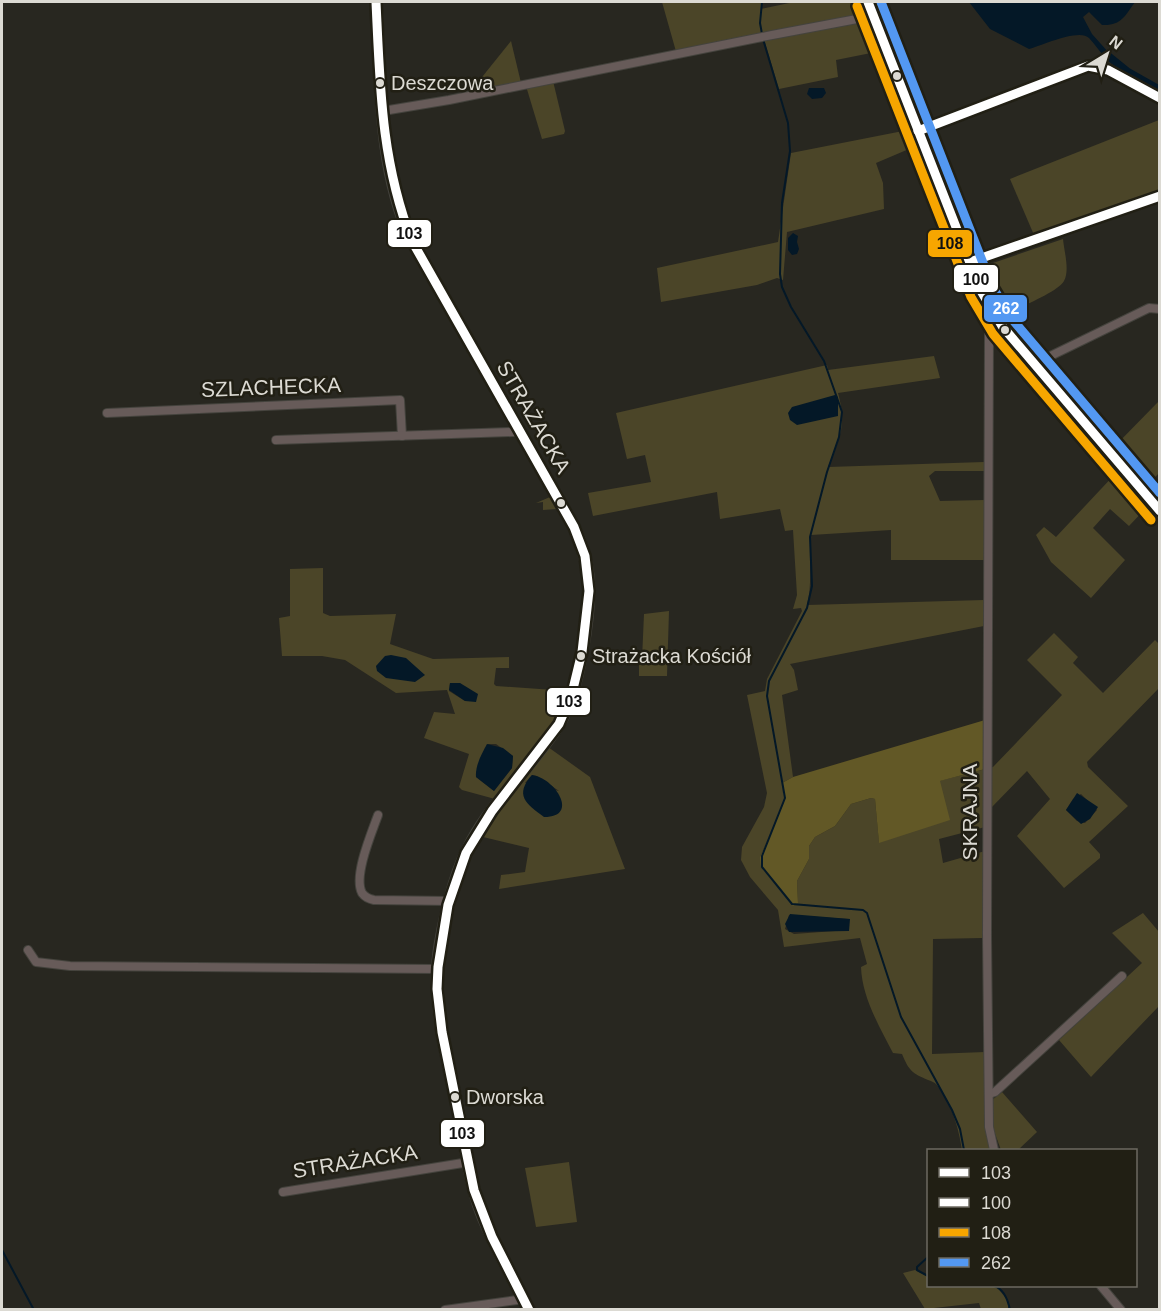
<svg xmlns="http://www.w3.org/2000/svg" width="1161" height="1311" viewBox="0 0 1161 1311" font-family="Arial,sans-serif">
  <style>
    .green { fill: #4b4528; fill-rule: evenodd }
    .forest { fill: #625826 }
    .water { fill: #041827 }
    .lines { fill: none; stroke-linecap: round; stroke-linejoin: round }
    .stream { stroke: #041827; stroke-width: 2 }
    .canal { stroke: #041827; stroke-width: 8 }
    .minor-casing { stroke: #44433d; stroke-width: 10 }
    .tertiary-casing { stroke: #44433d; stroke-width: 13 }
    .minor { stroke: #675b59; stroke-width: 8 }
    .tertiary { stroke: #675b59; stroke-width: 10 }
    .bus-1-casing { stroke: #211f14; stroke-width: 14 }
    .bus-2-casing { stroke: #211f14; stroke-width: 14 }
    .bus-3-casing { stroke: #211f14; stroke-width: 14 }
    .bus-4-casing { stroke: #211f14; stroke-width: 14 }
    .bus-1 { stroke: #fff; stroke-width: 9 }
    .bus-2 { stroke: #fff; stroke-width: 9 }
    .bus-3 { stroke: #f7a600; stroke-width: 9 }
    .bus-4 { stroke: #5398f2; stroke-width: 9 }
    .bus-dot { fill: #dcdad3; stroke: #211f14; stroke-width: 2 }
    .labels { text-anchor: middle; dominant-baseline: central; stroke-width: 5; stroke-linejoin: round; paint-order: stroke }
    .bus-label { font-size: 20px; fill: #dcdad3; stroke: #211f14; text-anchor: start }
    .street-label { font-size: 21px; fill: #dcdad3; stroke: #211f14 }
    .line-badge { stroke: #211f14; stroke-width: 2 }
    .badge-label { font-size: 16px; text-anchor: middle; font-weight: bold; fill: #fff }
    .pale-badge-label { font-size: 16px; text-anchor: middle; font-weight: bold; fill: #111 }
  </style>
  <rect width="100%" height="100%" fill="#282720"/>
  <g class="green">
    <polygon points="662,2 761,2 761,9 794,2 861,2 881,51 836,60 838,77 779,89 763,36 677,55"/>
    <polygon points="511,41 522,87 466,97"/>
    <polygon points="553,81 565,131 564,134 542,139 526,86"/>
    <polygon points="1159,120 1159,191 1034,235 1010,179"/>
    <polygon points="908,130 913,134 916,146 876,163 883,183 884,209 787,232 783,280 777,278 757,285 661,302 657,268 778,242 791,153"/>
    <path d="M1063 239C1064 251 1070 270 1064 281 1057 293 1015 309 1001 316L986 279 990 264Z"/>
    <path d="M934 356 940 378 838 393C847 426 840 436 828 467L984 462 985 471H935L929 476 940 501 985 500V560H891V530L811 535C808 559 813 582 807 605L984 600V626L790 664 794 670 798 690 782 695 793 777 782 783 784 802 760 857 798 903 797 881 809 859V846L815 837 835 826 851 804 871 798 875 799 879 842 939 781 993 767 1062 695 1027 660 1054 633 1078 657 1073 663 1103 693 1155 640 1159 644V688L1087 762 1088 767 1128 806 1089 842 1100 854V858L1064 888 1017 836 1050 799 1027 771 991 808 985 827 939 839 943 863 985 851 982 938 933 939 932 1054 985 1052 989 1131 997 1150H962C959 1129 951 1101 936 1084 934 1082 931 1081 928 1080 912 1073 909 1071 902 1054L893 1053C879 1026 862 997 861 967L867 964 860 938 784 947 778 910 750 877 741 860 742 847 764 807 767 793 747 695 765 691 767 679 802 611 801 608 793 609 797 595 793 530 785 531 780 509 720 519 717 492 593 516 588 493 651 482 645 455 627 459 616 413 827 365 828 370ZM1081 794 1097 810 1085 823 1077 821 1066 810 1073 799ZM789 915 849 919 848 930 794 934 785 929Z"/>
    <polygon points="1159,401 1159,473 1146,487 1114,447"/>
    <polygon points="1116,473 1146,508 1129,526 1110,509 1093,528 1125,560 1091,598 1051,562 1036,535 1044,527 1056,537"/>
    <polygon points="550,497 562,516 557,509 543,510 543,502 536,503"/>
    <path d="M323 568V613L330 616 396 614 390 644 433 659 509 657V668H496L494 684 496 686 568 691 559 714 495 799 462 790 459 787 469 754 424 738 434 712 455 714 447 690 396 693 345 660 322 656H282L279 618 290 616V569ZM450 683H460L465 701 449 691ZM488 744H496L513 756 512 768 494 791 476 777Z"/>
    <polygon points="669,611 667,676 639,676 639,662 642,659 644,614"/>
    <path d="M548 747 590 777 625 869 499 889 501 875 525 872 529 848 483 837 482 834ZM532 775 537 776 559 791 525 783Z"/>
    <polygon points="1143,913 1159,932 1159,1006 1091,1077 1059,1040 1142,963 1112,933"/>
    <polygon points="1002,1092 1037,1132 1018,1150 1001,1150 993,1128 992,1100"/>
    <polygon points="569,1162 577,1222 536,1227 525,1168"/>
    <polygon points="915,1270 928,1277 928,1286 997,1287 1008,1301 1008,1309 981,1309 979,1303 925,1309 903,1273"/>
  </g>
  <polygon class="forest" points="985,720 985,769 940,781 950,820 879,843 875,799 871,798 851,804 835,826 815,837 809,846 809,859 797,881 798,903 793,906 761,867 760,857 784,802 782,783 793,777"/>
  <g class="water">
    <path d="M969 2H1135C1125 16 1121 26 1102 25L1089 12 1083 17 1092 34 1109 53 1104 56C1099 51 1094 43 1089 38 1079 28 1041 46 1029 49L990 29Z"/>
    <polygon points="809,88 824,88 826,93 822,98 812,99 807,94"/>
    <polygon points="793,233 798,236 797,242 799,249 797,254 792,255 788,250 788,238"/>
    <polygon points="835,395 838,397 838,416 797,425 790,420 788,413 792,407"/>
    <polygon points="391,655 406,658 425,675 415,682 386,678 377,671 376,666 385,656"/>
    <polygon points="450,683 460,683 478,694 476,702 465,701 449,690"/>
    <path d="M487 744 503 748 513 756 512 768 494 791 476 777C475 766 482 753 487 744Z"/>
    <path d="M532 775C555 778 580 817 544 817 526 804 514 795 532 775Z"/>
    <polygon points="1077,793 1098,807 1090,819 1081,824 1066,810"/>
    <polygon points="790,914 850,919 849,931 789,932 785,924"/>
  </g>
  <g class="lines">
    <g class="stream">
      <polyline points="762,2 760,23 762,34"/>
      <polyline points="763,39 788,123 790,151 782,203 780,274 782,287 791,307 824,361 842,412 839,437 827,472 810,537 812,586 807,608 769,681 767,696 785,798 762,856 762,867 792,904 863,910 867,913 901,1017 952,1110 960,1129 964,1150"/>
      <polyline points="2,1250 34,1310"/>
      <polyline points="928,1257 917,1267 917,1270 928,1276"/>
      <path d="M994 1286C1004 1289 1008 1300 1010 1310"/>
    </g>
    <polyline class="canal" points="1107,55 1128,72 1160,90"/>
    <defs>
      <g id="minor">
        <polyline points="383,111 449,100 772,35 873,16"/>
        <polyline points="918,131 1088,66 1108,70 1160,98"/>
        <polyline points="970,262 1160,196"/>
        <polyline points="1034,364 1149,308 1160,309"/>
        <polyline points="107,413 400,400 402,436"/>
        <polyline points="276,440 513,432 519,430"/>
        <path d="M378 815C372 832 353 876 362 893 365 897 369 899 374 900L451 901"/>
        <polyline points="28,950 36,962 70,966 437,969"/>
        <polyline points="989,1094 995,1092 1122,976"/>
        <polyline points="994,1150 989,1127 987,935 989,329 991,322 996,318"/>
        <polyline points="283,1192 469,1162"/>
        <polyline points="1101,1286 1121,1310"/>
        <polyline points="445,1310 517,1300 523,1297"/>
      </g>
      <g id="tertiary">
        <path d="M376 2C381 80 378 168 412 241L574 527C581 542 586 558 588 575 592 611 578 694 559 724 533 765 495 799 472 841 455 871 446 910 440 945 430 1003 449 1062 460 1119 466 1150 470 1183 481 1212 494 1246 513 1277 529 1310"/>
        <polyline points="868,2 981,291 1002,326 1160,512"/>
      </g>
    </defs>
    <use href="#minor" class="minor-casing"/>
    <use href="#tertiary" class="tertiary-casing"/>
    <use href="#minor" class="minor"/>
    <use href="#tertiary" class="tertiary"/>
    <defs>
      <path id="bus-1" d="M376 2C380 86 381 162 412 241L574 527 585 556 589 591 582 652 572 693 559 724 492 811 466 853 448 905 438 967 437 989 442 1032 474 1190 492 1237 529 1310"/>
      <g id="bus-2">
        <polyline points="868,2 981,291 1002,326 1160,511"/>
        <polyline points="918,131 1088,66 1108,70 1160,98"/>
        <polyline points="970,262 1160,196"/>
      </g>
      <polyline id="bus-3" points="857,6 971,297 993,334 1151,520"/>
      <polyline id="bus-4" points="881,2 992,286 1012,319 1160,493"/>
    </defs>
    <use href="#bus-1" class="bus-1-casing"/>
    <use href="#bus-2" class="bus-2-casing"/>
    <use href="#bus-3" class="bus-3-casing"/>
    <use href="#bus-4" class="bus-4-casing"/>
    <use href="#bus-1" class="bus-1"/>
    <use href="#bus-2" class="bus-2"/>
    <use href="#bus-3" class="bus-3"/>
    <use href="#bus-4" class="bus-4"/>
  </g>
  <g class="bus-dot">
    <circle cx="897" cy="76" r="5"/>
    <circle cx="380" cy="83" r="5"/>
    <circle cx="1005" cy="330" r="5"/>
    <circle cx="561" cy="503" r="5"/>
    <circle cx="581" cy="656" r="5"/>
    <circle cx="455" cy="1097" r="5"/>
  </g>
  <g class="labels">
    <g class="bus-label">
      <text x="391" y="83">Deszczowa</text>
      <text x="592" y="656">Strażacka Kościół</text>
      <text x="466" y="1097">Dworska</text>
    </g>
    <g class="street-label">
      <text transform="translate(271 387) rotate(-2)">SZLACHECKA</text>
      <text transform="translate(534 417) rotate(60)">STRAŻACKA</text>
      <text transform="translate(969 812) rotate(-90)">SKRAJNA</text>
      <text transform="translate(355 1161) rotate(-9)">STRAŻACKA</text>
    </g>
  </g>
  <g class="line-badge">
    <rect x="387" y="219" width="45" height="29" rx="6" fill="#fff"/>
    <rect x="927" y="229" width="46" height="29" rx="6" fill="#f7a600"/>
    <rect x="953" y="264" width="46" height="29" rx="6" fill="#fff"/>
    <rect x="983" y="294" width="45" height="29" rx="6" fill="#5398f2"/>
    <rect x="546" y="687" width="45" height="29" rx="6" fill="#fff"/>
    <rect x="440" y="1119" width="45" height="29" rx="6" fill="#fff"/>
  </g>
  <g class="badge-label">
    <text x="1006" y="314">262</text>
  </g>
  <g class="pale-badge-label">
    <text x="409" y="239">103</text>
    <text x="950" y="249">108</text>
    <text x="976" y="285">100</text>
    <text x="569" y="707">103</text>
    <text x="462" y="1139">103</text>
  </g>
  <rect width="1161" height="1311" fill="none" stroke="#dcdad3" stroke-width="6"/>
  <rect x="927" y="1149" width="210" height="138" fill="#211f14" stroke="#6c6a60" stroke-width="1.5"/>
  <rect x="939" y="1168" width="30" height="9" fill="#ffffff" stroke="#6c6a60" stroke-width="1.5"/>
  <text x="981" y="1179" font-size="18" fill="#dcdad3">103</text>
  <rect x="939" y="1198" width="30" height="9" fill="#ffffff" stroke="#6c6a60" stroke-width="1.5"/>
  <text x="981" y="1209" font-size="18" fill="#dcdad3">100</text>
  <rect x="939" y="1228" width="30" height="9" fill="#f7a600" stroke="#6c6a60" stroke-width="1.5"/>
  <text x="981" y="1239" font-size="18" fill="#dcdad3">108</text>
  <rect x="939" y="1258" width="30" height="9" fill="#5398f2" stroke="#6c6a60" stroke-width="1.5"/>
  <text x="981" y="1269" font-size="18" fill="#dcdad3">262</text>
  <g transform="translate(1107 54) rotate(38)" stroke="#211f14" stroke-width="4.5" paint-order="stroke">
  <path d="M0-4.5L10 22L0 15L-10 22Z" fill="#dcdad3"/>
  <text y="-9" font-size="16" font-weight="bold" text-anchor="middle" fill="#dcdad3">N</text>
  </g>
</svg>
